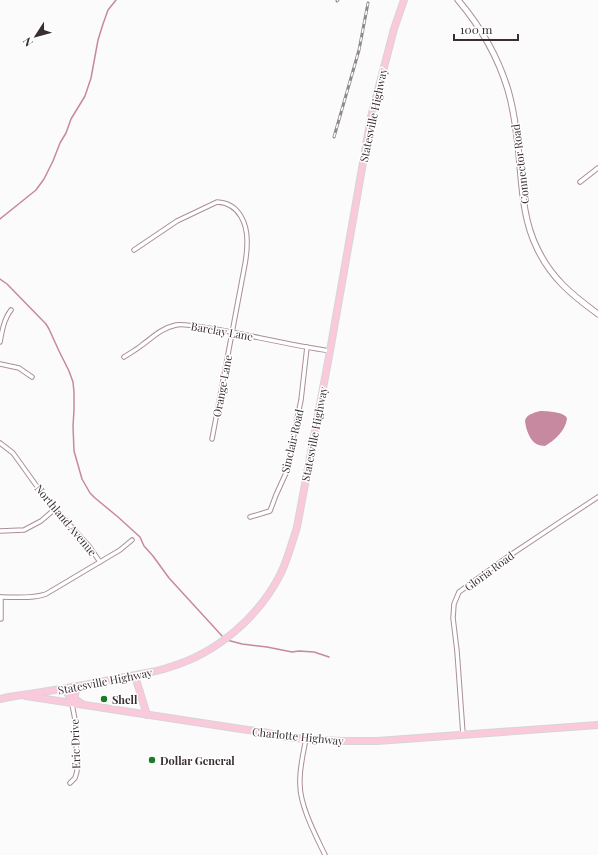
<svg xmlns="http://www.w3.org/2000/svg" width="598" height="855" viewBox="0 0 598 855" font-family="'Playfair Display',serif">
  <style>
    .water { fill: #c689a0 }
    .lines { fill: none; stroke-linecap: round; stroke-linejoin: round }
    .stream { stroke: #c689a0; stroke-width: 1.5 }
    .street-casing { stroke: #aa8f98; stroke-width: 5.5 }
    .secondary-casing { stroke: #aa8f98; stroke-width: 7 }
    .primary-casing { stroke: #d7d5d6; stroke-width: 8 }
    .street { stroke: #fff; stroke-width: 3.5 }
    .secondary { stroke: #fff; stroke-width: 5 }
    .primary { stroke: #fac9dc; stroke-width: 6 }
    .rail-casing { stroke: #8f898b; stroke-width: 3 }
    .rail { stroke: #fff; stroke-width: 1.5; stroke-dasharray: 4.5; stroke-linecap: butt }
    .poi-dot { fill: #1d7a2a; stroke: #fff; stroke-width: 1.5 }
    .labels { text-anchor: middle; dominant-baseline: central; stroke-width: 3; stroke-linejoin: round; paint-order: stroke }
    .street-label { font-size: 11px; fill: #392e32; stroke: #fff }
    .poi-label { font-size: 11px; font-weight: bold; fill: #392e32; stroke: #fff; text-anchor: start }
  </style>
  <rect width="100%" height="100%" fill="#fbfbfb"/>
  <path class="water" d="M540 411C545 411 562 412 565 416 566 416 567 418 567 419 565 431 555 440 545 446 533 446 529 437 526 427 526 424 524 421 526 418 529 414 536 412 540 411Z"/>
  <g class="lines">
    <g class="stream">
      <polyline points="0,219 36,190 44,179 53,161 60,143 66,133 71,119 85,96 91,78 98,40 103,24 108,10 116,0"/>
      <polyline points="0,279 7,284 46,324 49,329 59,351 69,371 73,382 74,392 74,410 73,426 74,451 82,479 90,493 95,498 118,517 140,537 144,546 153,556 169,578 223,637"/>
      <polyline points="227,640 242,644 267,647 292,652 299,651 314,652 329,657"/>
    </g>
    <defs>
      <g id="street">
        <polyline points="580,182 598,168"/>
        <path d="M134 250 177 221 217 202C240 203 248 225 247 245 247 251 246 258 245 264L212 439"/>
        <path d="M0 342C2 331 4 319 11 310"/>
        <path d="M124 357C130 353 136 350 142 345 153 337 162 328 176 325 185 323 205 328 215 329 253 336 291 345 330 351"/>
        <polyline points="0,364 19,368 32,377"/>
        <polyline points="0,443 13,453 46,499 89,546 100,562"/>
        <polyline points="250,517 270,511 276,495 286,473 301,400 307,347"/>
        <polyline points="0,531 24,530 41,521 55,509"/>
        <path d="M0 597C15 597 32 599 46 594L120 550 132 540"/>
        <polyline points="1,619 1,597"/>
        <polyline points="463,734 457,651 453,618 454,604 459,592 506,558 563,520 598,497"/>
        <path d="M306 739C303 754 299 770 300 785 300 806 316 836 325 855"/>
        <polyline points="70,783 75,778 77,771 76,738 76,725 72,704"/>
      </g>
      <path id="secondary" d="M458 0C480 26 498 57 508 90 514 111 517 134 519 156 522 187 523 220 537 248 551 278 572 295 598 314"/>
      <g id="primary">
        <polyline points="135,676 147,715"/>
        <polyline points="79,686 75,693 75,699 82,704"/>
        <polyline points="64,689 71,698 76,702"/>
        <polyline points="26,696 241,729 263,732 287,737 306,739 341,741 377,741 598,725"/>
        <path d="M0 699C12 696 24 695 36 693 69 688 102 682 135 675 147 673 159 671 170 667 217 653 259 617 281 573 288 558 292 543 297 527L330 351 371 117 394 29 404 0"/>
      </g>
    </defs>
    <use href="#street" class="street-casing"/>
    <use href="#secondary" class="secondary-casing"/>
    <use href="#primary" class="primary-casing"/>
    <use href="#street" class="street"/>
    <use href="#secondary" class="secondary"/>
    <use href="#primary" class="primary"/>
    <defs>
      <g id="rail">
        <polyline points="337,1 338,0"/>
        <polyline points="334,137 359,50 368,3"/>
      </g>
    </defs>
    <use href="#rail" class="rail-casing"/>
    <use href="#rail" class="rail"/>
  </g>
  <g class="poi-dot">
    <circle cx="104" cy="699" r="4"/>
    <circle cx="152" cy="760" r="4"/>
  </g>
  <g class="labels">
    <g class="street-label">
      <text transform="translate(373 115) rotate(-78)">Statesville Highway</text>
      <text transform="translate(520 164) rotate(-97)">Connector Road</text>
      <text transform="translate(222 331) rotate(10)">Barclay Lane</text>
      <text transform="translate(222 386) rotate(-79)">Orange Lane</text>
      <text transform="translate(314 434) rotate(-79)">Statesville Highway</text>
      <text transform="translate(292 441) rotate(-77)">Sinclair Road</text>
      <text transform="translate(66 520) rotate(50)">Northland Avenue</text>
      <text transform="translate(489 571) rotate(-36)">Gloria Road</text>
      <text transform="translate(105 681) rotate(-11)">Statesville Highway</text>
      <text transform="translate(298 736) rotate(6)">Charlotte Highway</text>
      <text transform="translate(75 744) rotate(-92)">Eric Drive</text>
    </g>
    <g class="poi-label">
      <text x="112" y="699">Shell</text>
      <text x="160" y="760">Dollar General</text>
    </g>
  </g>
  <g transform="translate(36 36) rotate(234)" stroke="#ffffff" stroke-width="3" paint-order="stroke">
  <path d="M0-3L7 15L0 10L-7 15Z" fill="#392e32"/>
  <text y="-6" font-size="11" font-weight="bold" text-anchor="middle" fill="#392e32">N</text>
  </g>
  <path d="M454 34v6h64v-6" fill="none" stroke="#392e32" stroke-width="2"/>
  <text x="460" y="34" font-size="12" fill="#392e32" stroke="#ffffff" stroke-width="3" paint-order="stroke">100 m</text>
</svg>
